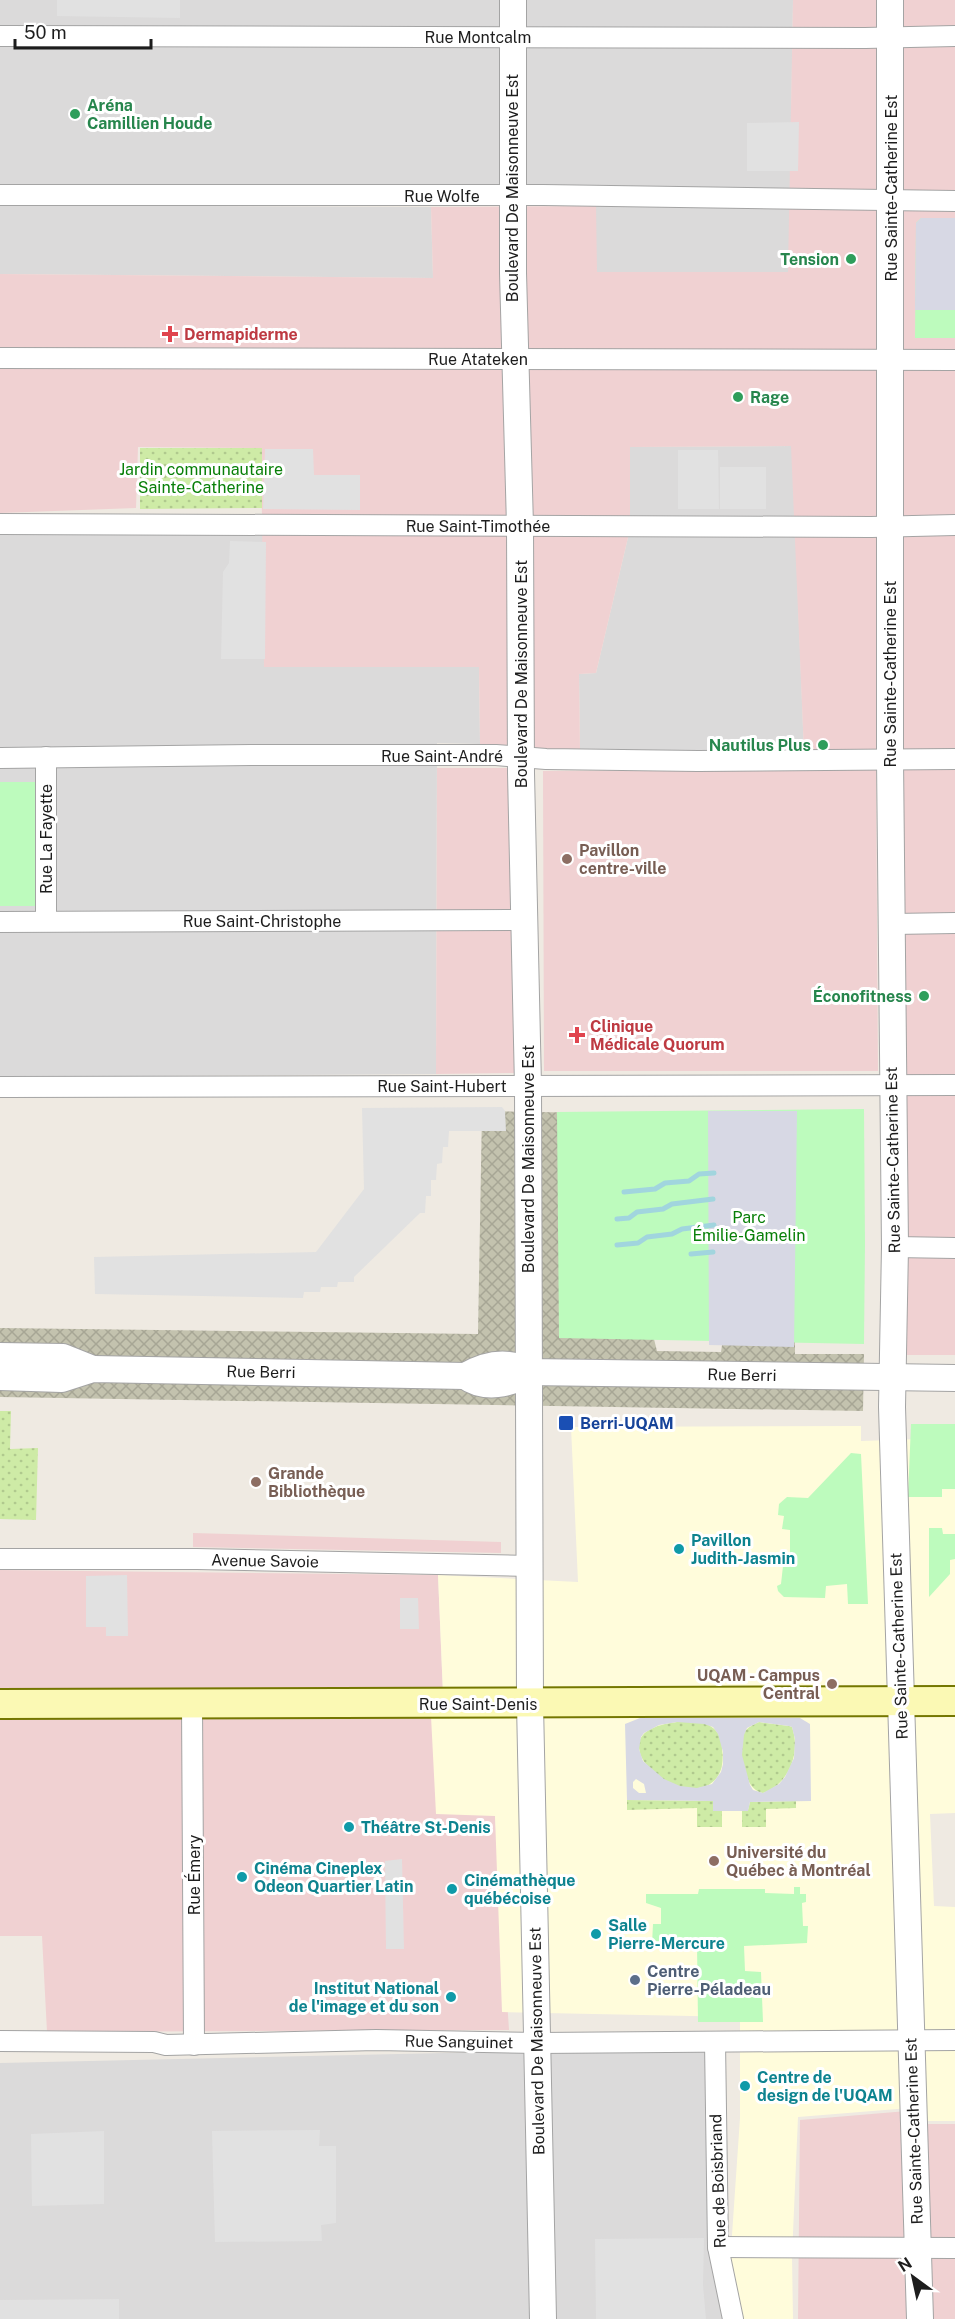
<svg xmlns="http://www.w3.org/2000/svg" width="955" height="2319" viewBox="0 0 955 2319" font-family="'Public Sans',sans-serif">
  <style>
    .residential { fill: #dbdada }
    .commercial { fill: #f0d1d2 }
    .education { fill: #fffcdb }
    .construction { fill: url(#construction-cross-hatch) }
    .grass { fill: url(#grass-dots) }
    .park { fill: #bdfbbd }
    .parking { fill: #e1e1e1 }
    .plaza { fill: #d7d8e4; fill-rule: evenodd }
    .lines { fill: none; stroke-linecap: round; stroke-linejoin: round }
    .stream { stroke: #a1d5de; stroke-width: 5 }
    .minor-casing { stroke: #a4a4a4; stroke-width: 22 }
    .tertiary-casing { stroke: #a4a4a4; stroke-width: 28 }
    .secondary-casing { stroke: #747701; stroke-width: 32 }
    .minor { stroke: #fff; stroke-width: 20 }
    .tertiary { stroke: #fff; stroke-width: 26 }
    .secondary { stroke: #fbf9b4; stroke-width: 28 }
    .leisure-dot { fill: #2e9e5b; stroke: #fff; stroke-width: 2 }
    .health-dot { fill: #e0444e; stroke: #fff; stroke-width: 2 }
    .education-dot { fill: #8d6e63; stroke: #fff; stroke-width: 2 }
    .transit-dot { fill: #1a4fb4; stroke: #fff; stroke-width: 2 }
    .culture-dot { fill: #0f9aa8; stroke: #fff; stroke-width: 2 }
    .service-dot { fill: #5c6f8a; stroke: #fff; stroke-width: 2 }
    .labels { text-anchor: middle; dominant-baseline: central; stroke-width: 6; stroke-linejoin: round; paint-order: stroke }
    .street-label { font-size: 16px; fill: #1d1d1d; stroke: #fff }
    .leisure-label { font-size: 16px; font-weight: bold; fill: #27864d; stroke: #fff; text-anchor: end }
    .health-label { font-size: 16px; font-weight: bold; fill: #be3a42; stroke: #fff; text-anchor: start }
    .park-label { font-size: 16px; fill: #087f08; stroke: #fff }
    .education-label { font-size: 16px; font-weight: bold; fill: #785e54; stroke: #fff; text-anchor: start }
    .transit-label { font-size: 16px; font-weight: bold; fill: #164399; stroke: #fff; text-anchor: start }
    .culture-label { font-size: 16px; font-weight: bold; fill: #0d838f; stroke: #fff; text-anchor: start }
    .service-label { font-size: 16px; font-weight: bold; fill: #4e5e75; stroke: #fff; text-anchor: start }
  </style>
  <defs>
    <pattern id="construction-cross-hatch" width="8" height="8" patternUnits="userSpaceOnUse" patternTransform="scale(1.5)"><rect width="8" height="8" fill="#c3c2ae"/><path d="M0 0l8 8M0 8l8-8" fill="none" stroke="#a7a695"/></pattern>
    <pattern id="grass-dots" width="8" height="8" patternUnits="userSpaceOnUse" patternTransform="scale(1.5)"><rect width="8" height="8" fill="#ceeba6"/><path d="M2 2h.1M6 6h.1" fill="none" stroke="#b0c98e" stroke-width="1.8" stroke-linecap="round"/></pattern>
  </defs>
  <rect width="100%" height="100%" fill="#efeae2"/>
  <g class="residential">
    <polygon points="0,0 793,0 790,188 0,189"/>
    <polygon points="0,205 431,207 433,278 0,274"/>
    <polygon points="596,206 790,208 789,272 596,272"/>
    <polygon points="792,446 804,753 580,751 579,674 596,673 630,529 630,447"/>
    <polygon points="0,532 263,534 265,666 479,667 480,744 437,743 436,1074 0,1077"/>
    <polygon points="710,2047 733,2319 0,2319 0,2063"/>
  </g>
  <g class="commercial">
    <polygon points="793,0 955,0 955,753 804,753 791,446 630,447 630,529 596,673 579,674 580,751 480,744 479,667 264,667 261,448 138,447 136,508 0,513 0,274 433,278 431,207 596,206 597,272 788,272"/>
    <polygon points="902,767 955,768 955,1355 906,1355"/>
    <polygon points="437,768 510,768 515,1073 436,1074"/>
    <polygon points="876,769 878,1071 544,1071 543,771"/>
    <polygon points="193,1533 501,1542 501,1553 193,1547"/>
    <polygon points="0,1570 438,1575 443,1694 436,1813 495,1815 509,2030 47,2032 42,1936 0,1936"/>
    <polygon points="919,2110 921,2124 955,2124 955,2319 798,2319 800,2120"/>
  </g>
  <polygon class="education" points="861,1426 861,1441 920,1439 955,1428 955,1813 930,1814 934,1906 955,1907 955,2121 923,2121 922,2107 798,2117 792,2256 793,2319 742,2319 730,2264 740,2118 740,2017 502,2012 495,1816 436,1814 431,1716 443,1694 438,1575 578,1582 571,1427"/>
  <polygon class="construction" points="482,1111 597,1113 657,1351 721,1352 722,1345 795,1310 795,1354 864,1354 863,1411 0,1397 0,1328 478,1334"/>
  <g class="grass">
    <polygon points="140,448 262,448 262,508 140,509"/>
    <polygon points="0,1411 11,1411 10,1449 38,1448 36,1520 0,1519"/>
    <path d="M677 1722C688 1722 704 1720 713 1728 719 1732 722 1741 722 1749 728 1791 690 1798 660 1777 651 1770 640 1761 639 1748 637 1729 662 1724 677 1722Z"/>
    <path d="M759 1722 789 1726 792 1727C801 1753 789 1784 763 1793 743 1791 735 1743 746 1730 750 1726 755 1724 759 1722Z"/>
    <polygon points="627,1800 713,1801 714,1811 722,1811 722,1827 697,1827 697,1808 627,1810"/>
    <polygon points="796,1801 796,1808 766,1809 766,1827 742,1827 742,1811 748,1810 750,1802"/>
  </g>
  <g class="park">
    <polygon points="921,218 955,218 955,338 915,338 916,223"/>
    <polygon points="0,782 39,782 40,906 0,906"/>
    <polygon points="864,1109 865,1244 864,1344 559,1338 557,1112"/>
    <polygon points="911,1424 955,1424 955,1489 942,1489 942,1497 908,1497"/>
    <polygon points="851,1453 861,1454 868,1604 848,1604 847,1584 826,1586 825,1598 784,1597 778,1591 777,1586 781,1584 783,1566 790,1564 790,1530 782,1529 784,1516 778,1515 779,1504 787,1497 808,1498"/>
    <polygon points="929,1528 942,1528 943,1534 955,1534 955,1559 950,1560 950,1574 929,1597"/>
    <polygon points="794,1887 800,1887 800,1894 806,1894 806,1902 802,1903 803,1926 808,1926 807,1943 744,1946 745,1971 761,1972 763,2022 698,2022 697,1944 652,1944 653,1924 661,1924 661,1908 646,1903 646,1894 698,1894 699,1889 765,1889 765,1893 794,1894"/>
  </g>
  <g class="parking">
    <polygon points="57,0 180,0 180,18 57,16"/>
    <polygon points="799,122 798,171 747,171 747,123"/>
    <polygon points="265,449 313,449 314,475 360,475 360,510 263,509"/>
    <polygon points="678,450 718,450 719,509 678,509"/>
    <rect x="720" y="467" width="46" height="42"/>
    <polygon points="230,541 266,542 265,659 221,659 223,572 229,563"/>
    <polygon points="502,1107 505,1111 506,1131 449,1131 448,1147 443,1147 442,1163 437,1164 436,1180 431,1180 431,1196 426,1196 425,1213 420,1213 354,1277 354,1282 338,1282 337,1287 321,1287 320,1292 304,1292 303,1298 95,1294 94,1257 316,1252 364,1189 362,1108"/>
    <polygon points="127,1575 128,1636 106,1636 106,1627 86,1627 86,1576"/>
    <polygon points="400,1598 418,1598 419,1629 400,1629"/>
    <polygon points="402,1859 404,1949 386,1949 385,1861"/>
    <polygon points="320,2130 319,2146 336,2146 336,2223 321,2225 322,2241 215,2242 212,2131"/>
    <polygon points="104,2131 104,2204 32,2206 31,2134"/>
    <polygon points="704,2238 703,2285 706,2319 596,2319 595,2239"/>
    <polygon points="119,2299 119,2319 0,2319 0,2300"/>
  </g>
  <g class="plaza">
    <polygon points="921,218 955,218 955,310 915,310 916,223"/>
    <polygon points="708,1111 797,1111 794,1347 709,1345"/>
    <path d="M640 1718H800L810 1724 811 1801 750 1802 748 1811H713V1801L627 1800 625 1724ZM677 1722 704 1724 713 1727 718 1734 723 1752V1764L721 1772 712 1784 697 1788 680 1786 664 1779 643 1761 639 1749 641 1737 644 1733 659 1725ZM759 1722 789 1726 792 1727 795 1739 794 1758 785 1777 779 1784 763 1793 753 1790 750 1785 742 1755 744 1735 747 1728ZM636 1779 644 1784 646 1793H639L633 1788V1782Z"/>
  </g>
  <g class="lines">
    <g class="stream">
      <polyline points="624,1192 655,1189 665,1183 689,1181 699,1174 714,1173"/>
      <polyline points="617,1219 629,1218 637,1212 663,1209 672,1204 713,1199"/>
      <polyline points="617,1245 638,1243 647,1237 672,1234 682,1229 714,1225"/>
      <polyline points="691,1254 713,1252"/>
    </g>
    <defs>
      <g id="minor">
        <polyline points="0,36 865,38 955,36"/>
        <polyline points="0,195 543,195 955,201"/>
        <polyline points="0,358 955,360"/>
        <polyline points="0,524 871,527 955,525"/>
        <polyline points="0,758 251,755 496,755 546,759 698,761 955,759"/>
        <polyline points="46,921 46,757"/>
        <polyline points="0,922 524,920"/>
        <polyline points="893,924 955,923"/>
        <polyline points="0,1087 955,1085"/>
        <polyline points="895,1247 955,1248"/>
        <polyline points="0,1559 197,1559 529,1566"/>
        <polyline points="192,1704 194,2045"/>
        <polyline points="0,2041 154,2042 166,2045 376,2040 538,2043 955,2040"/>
        <polyline points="715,2042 718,2247 733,2319"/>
        <polyline points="718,2247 955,2248"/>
      </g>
      <g id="tertiary">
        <polyline points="513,0 513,273 520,526 521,773 528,1086 530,1704 543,2319"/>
        <polyline points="890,0 890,759 895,1247 892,1407 920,2319"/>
        <polyline points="0,1356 63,1357 93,1369"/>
        <path d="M465 1376C484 1390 511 1385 529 1372"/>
        <path d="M0 1377 62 1379 93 1369 465 1376C486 1364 507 1359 529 1372L955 1378"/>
      </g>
      <polyline id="secondary" points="0,1704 955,1701"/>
    </defs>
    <use href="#minor" class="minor-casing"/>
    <use href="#tertiary" class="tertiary-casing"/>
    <use href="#secondary" class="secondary-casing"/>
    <use href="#minor" class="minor"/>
    <use href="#tertiary" class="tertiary"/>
    <use href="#secondary" class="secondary"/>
  </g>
  <g class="leisure-dot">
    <circle cx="75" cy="114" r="6"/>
    <circle cx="851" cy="259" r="6"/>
    <circle cx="738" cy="397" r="6"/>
    <circle cx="823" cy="745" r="6"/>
    <circle cx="924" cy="996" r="6"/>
  </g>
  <g class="health-dot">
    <path d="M167 325h6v6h6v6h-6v6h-6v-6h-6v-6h6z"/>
    <path d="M574 1026h6v6h6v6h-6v6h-6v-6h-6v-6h6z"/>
  </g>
  <g class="education-dot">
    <circle cx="567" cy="859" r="6"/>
    <circle cx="256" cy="1482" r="6"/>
    <circle cx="832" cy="1684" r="6"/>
    <circle cx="714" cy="1861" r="6"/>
  </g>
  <rect class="transit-dot" x="558" y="1415" width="16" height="16" rx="3"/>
  <g class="culture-dot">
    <circle cx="679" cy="1549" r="6"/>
    <circle cx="349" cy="1827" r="6"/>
    <circle cx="242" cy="1877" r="6"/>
    <circle cx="452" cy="1889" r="6"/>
    <circle cx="596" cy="1934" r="6"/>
    <circle cx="451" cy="1997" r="6"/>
    <circle cx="745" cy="2086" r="6"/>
  </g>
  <circle class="service-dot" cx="635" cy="1980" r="6"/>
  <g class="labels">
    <g class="street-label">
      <text x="478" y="37">Rue Montcalm</text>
      <text transform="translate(512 188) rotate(-90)">Boulevard De Maisonneuve Est</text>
      <text transform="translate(891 188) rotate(-90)">Rue Sainte-Catherine Est</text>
      <text x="442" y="196">Rue Wolfe</text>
      <text x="478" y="359">Rue Atateken</text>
      <text x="478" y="526">Rue Saint-Timothée</text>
      <text transform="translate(521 674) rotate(-90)">Boulevard De Maisonneuve Est</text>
      <text transform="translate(890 674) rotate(-90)">Rue Sainte-Catherine Est</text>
      <text x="442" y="756">Rue Saint-André</text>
      <text transform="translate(46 839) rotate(-90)">Rue La Fayette</text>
      <text x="262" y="921">Rue Saint-Christophe</text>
      <text x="442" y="1086">Rue Saint-Hubert</text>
      <text transform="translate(528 1159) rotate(-90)">Boulevard De Maisonneuve Est</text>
      <text transform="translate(893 1160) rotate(-91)">Rue Sainte-Catherine Est</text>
      <text transform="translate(261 1372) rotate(1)">Rue Berri</text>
      <text transform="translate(742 1375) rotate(1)">Rue Berri</text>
      <text transform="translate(265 1561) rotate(1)">Avenue Savoie</text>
      <text transform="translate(899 1646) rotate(-92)">Rue Sainte-Catherine Est</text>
      <text x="478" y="1704">Rue Saint-Denis</text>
      <text transform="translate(194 1875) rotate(-90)">Rue Émery</text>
      <text transform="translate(537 2041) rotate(-91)">Boulevard De Maisonneuve Est</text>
      <text transform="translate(459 2042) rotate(1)">Rue Sanguinet</text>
      <text transform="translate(914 2131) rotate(-92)">Rue Sainte-Catherine Est</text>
      <text transform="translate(718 2181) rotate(-92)">Rue de Boisbriand</text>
    </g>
    <g class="leisure-label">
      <text x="87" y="105" text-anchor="start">Aréna<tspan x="87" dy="18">Camillien Houde</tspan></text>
      <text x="839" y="259">Tension</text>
      <text x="750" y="397" text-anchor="start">Rage</text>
      <text x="811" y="745">Nautilus Plus</text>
      <text x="912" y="996">Éconofitness</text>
    </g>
    <g class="health-label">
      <text x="184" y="334">Dermapiderme</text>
      <text x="590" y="1026">Clinique<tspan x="590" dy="18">Médicale Quorum</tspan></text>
    </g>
    <g class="park-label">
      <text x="201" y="469">Jardin communautaire<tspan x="201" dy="18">Sainte-Catherine</tspan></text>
      <text x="749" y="1217">Parc<tspan x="749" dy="18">Émilie-Gamelin</tspan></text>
    </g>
    <g class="education-label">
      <text x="579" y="850">Pavillon<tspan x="579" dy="18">centre-ville</tspan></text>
      <text x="268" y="1473">Grande<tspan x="268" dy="18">Bibliothèque</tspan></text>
      <text x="820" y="1675" text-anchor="end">UQAM - Campus<tspan x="820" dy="18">Central</tspan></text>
      <text x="726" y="1852">Université du<tspan x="726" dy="18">Québec à Montréal</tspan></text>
    </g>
    <g class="transit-label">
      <text x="580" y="1423">Berri-UQAM</text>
    </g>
    <g class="culture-label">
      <text x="691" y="1540">Pavillon<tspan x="691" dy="18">Judith-Jasmin</tspan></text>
      <text x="361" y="1827">Théâtre St-Denis</text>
      <text x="254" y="1868">Cinéma Cineplex<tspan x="254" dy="18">Odeon Quartier Latin</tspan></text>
      <text x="464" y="1880">Cinémathèque<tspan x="464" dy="18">québécoise</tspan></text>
      <text x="608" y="1925">Salle<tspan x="608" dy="18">Pierre-Mercure</tspan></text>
      <text x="439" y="1988" text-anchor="end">Institut National<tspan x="439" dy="18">de l'image et du son</tspan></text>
      <text x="757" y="2077">Centre de<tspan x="757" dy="18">design de l'UQAM</tspan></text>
    </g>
    <g class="service-label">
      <text x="647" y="1971">Centre<tspan x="647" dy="18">Pierre-Péladeau</tspan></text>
    </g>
  </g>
  <g transform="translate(913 2277) rotate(327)" stroke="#ffffff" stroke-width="4.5" paint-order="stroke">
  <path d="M0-4.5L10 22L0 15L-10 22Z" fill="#1d1d1d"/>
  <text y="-9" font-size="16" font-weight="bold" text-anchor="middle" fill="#1d1d1d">N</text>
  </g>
  <path d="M15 39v9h136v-9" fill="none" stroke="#1d1d1d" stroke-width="3"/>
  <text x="24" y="39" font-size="18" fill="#1d1d1d" stroke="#ffffff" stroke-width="4.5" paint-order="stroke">50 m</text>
</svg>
